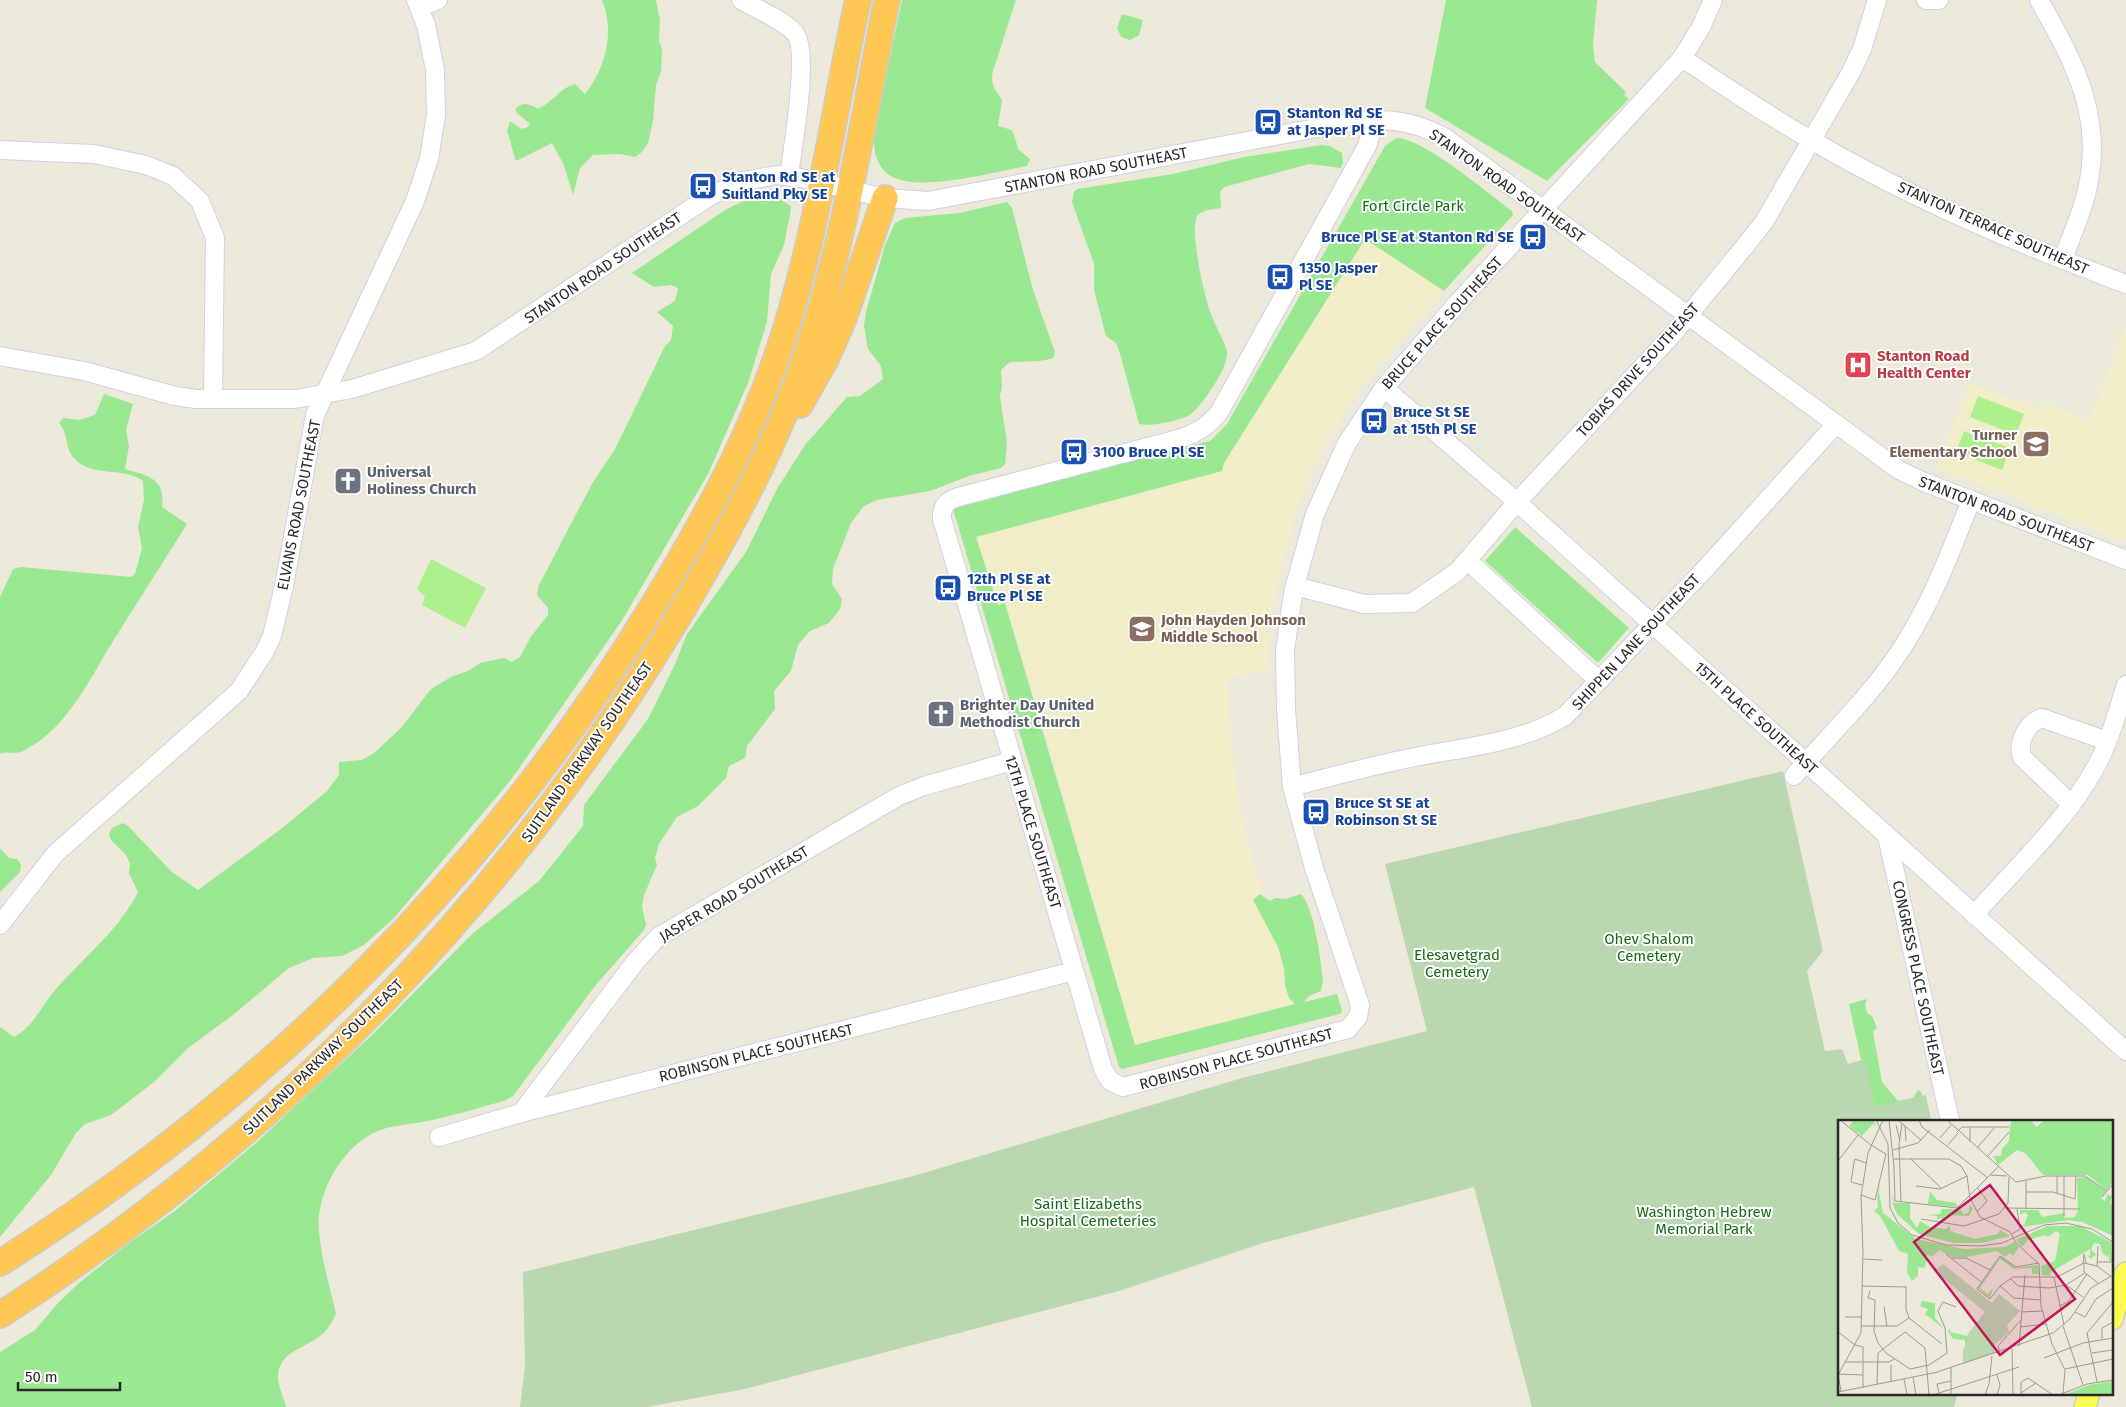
<svg xmlns="http://www.w3.org/2000/svg" width="2126" height="1407" viewBox="0 0 2126 1407" font-family="'Fira Sans',sans-serif">
  <style>
    .education { fill: #f0edc8 }
    .green { fill: #9ae892 }
    .cemetery { fill: #bad8b0 }
    .pitch { fill: #aef08c }
    .lines { fill: none; stroke-linecap: round; stroke-linejoin: round }
    .minor-casing { stroke: #d0cfe4; stroke-width: 20 }
    .major-casing { stroke: #ccc; stroke-width: 24 }
    .highway-casing { stroke: #ccc; stroke-width: 28 }
    .minor { stroke: #fff; stroke-width: 18 }
    .major { stroke: #f9fb51; stroke-width: 21 }
    .highway { stroke: #ffc753; stroke-width: 25 }
    .labels { text-anchor: middle; dominant-baseline: central; stroke-width: 4; stroke-linejoin: round; paint-order: stroke }
    .transit-label { font-size: 15px; font-weight: bold; fill: #164399; stroke: #fff; text-anchor: start }
    .street-label { font-size: 15px; fill: #292929; stroke: #fff }
    .park-label { font-size: 15px; fill: #146c17; stroke: #fff }
    .health-label { font-size: 15px; font-weight: bold; fill: #be3a42; stroke: #fff; text-anchor: start }
    .education-label { font-size: 15px; font-weight: bold; fill: #785e54; stroke: #fff; text-anchor: end }
    .worship-label { font-size: 15px; font-weight: bold; fill: #5b616d; stroke: #fff; text-anchor: start }
    .inset-road { fill: none; stroke: #9f9c93; stroke-width: 1 }
    .view { fill: #c2185b; fill-opacity: 0.15; stroke: #c2185b; stroke-width: 2.5 }
    .inset-edge { fill: none; stroke: #292929; stroke-width: 2.5 }
  </style>
  <rect width="100%" height="100%" fill="#ede9da"/>
  <g class="education">
    <polygon points="1365,239 1444,291 1362,385 1335,427 1312,471 1299,503 1283,558 1272,613 1267,670 1227,678 1231,746 1239,804 1246,836 1294,1005 1135,1045 1038,706 1005,603 998,605 976,537 1222,471 1224,463"/>
    <polygon points="2126,326 2126,542 1937,467 1970,384 2039,410 2042,402 2089,421"/>
  </g>
  <g class="green">
    <path d="M602 0H656L660 20 659 40 662 50 661 72 656 85 653 121 648 143 642 152 635 157 620 154 593 155 580 168 573 195 563 163 552 143 516 161 507 131 510 121 522 129 528 127 530 124 516 112V108C522 101 532 104 538 109 553 102 560 88 575 84L585 94C606 67 615 32 602 0Z"/>
    <path d="M902 0H1016L993 71C990 85 995 89 1002 100L998 126 1012 130 1019 150 1030 159 1027 166C994 172 925 191 895 178 878 171 873 152 874 136Z"/>
    <polygon points="1446,0 1597,0 1593,45 1595,62 1626,92 1624,95 1629,99 1547,181 1425,108"/>
    <polygon points="1122,14 1143,20 1139,35 1130,40 1121,37 1117,28"/>
    <path d="M1396 138C1422 137 1489 194 1512 211L1513 215 1444 291 1365 239 1224 463 1222 471 976 537 998 605 1005 603 1135 1045 1295 1004 1289 998 1285 986 1284 968 1278 947 1253 900 1260 894 1270 901 1275 898 1286 899 1301 894C1314 907 1321 961 1323 981L1321 991 1309 996 1304 1002 1337 994 1342 1011 1340 1014 1122 1069 1119 1067 953 509 1109 466 1210 441 1227 424 1385 146Z"/>
    <path d="M1322 145 1330 146 1342 153 1343 162 1341 168 1309 164 1224 187 1220 192 1221 208C1214 209 1204 210 1199 214 1187 223 1205 300 1211 314 1215 326 1224 339 1227 352 1229 367 1201 408 1188 416 1177 421 1152 427 1139 424L1121 357 1116 343 1106 336 1094 290V264L1072 202 1074 192 1077 189 1173 174 1244 157Z"/>
    <path d="M762 198 781 200 791 206V209L784 245 771 274 767 322 748 383 708 474 621 622 510 781 394 918 364 945 342 956 313 958 289 968 233 1015 188 1048 154 1082 111 1115 85 1124 76 1133 51 1175 0 1237V1027L14 1037C35 1025 41 1006 56 989 84 957 119 930 138 892L129 873 130 864 126 855 111 840 109 834 112 828 123 823 128 826 172 872 198 890 281 829 327 791 339 775V762L362 760 374 753 401 728 431 689 451 677 470 670 480 663 504 658 511 662 520 657 532 635 548 615V608L537 595 539 585 593 482 615 449 665 346 671 340 673 326 657 312 675 301 678 288 671 285 654 287 632 273 725 210 741 202Z"/>
    <path d="M1007 202 1012 208 1033 290 1055 352 1053 358C1038 363 1025 361 1010 362L1001 370 1002 386 1000 396 1007 443 1005 464 1001 468 969 476 930 491 877 500 864 506 851 523 833 569 832 584 842 599 840 609 829 623 810 631 798 645 791 671 774 691 775 709 747 746 745 758 729 766 726 778 698 806 677 817 659 844 655 858 657 865 644 895 642 907 646 924 644 930 595 986 513 1096 504 1101C477 1108 450 1117 422 1122 407 1125 392 1125 378 1131 343 1145 315 1194 319 1231 321 1258 330 1287 336 1314 332 1322 328 1330 320 1336 305 1348 278 1352 278 1377 278 1386 284 1398 286 1407H0V1352L35 1330 59 1302 79 1283 125 1246 176 1210 256 1143 374 1033 471 935 539 881 583 826 584 805 648 719 675 664 687 634 746 552 777 489 805 445 847 397 860 396 883 379 881 366 868 349 864 326 866 312 885 245 895 223 905 218 959 213Z"/>
    <path d="M104 394 133 404 126 430 129 446 125 469C148 476 166 478 162 507L187 524C163 562 139 600 115 638 91 676 68 728 25 750 15 756 9 750 0 754V597L13 569 21 567 131 577 135 574 142 548 138 527 144 500 143 481C123 466 91 478 74 458 65 449 69 434 59 423L63 418 79 420 95 415Z"/>
    <polygon points="1515,527 1629,628 1598,663 1485,561"/>
    <polygon points="0,848 9,858 17,859 21,864 20,872 0,892"/>
    <polygon points="1867,999 1865,1004 1867,1013 1872,1016 1877,1028 1873,1032 1882,1082 1898,1101 1913,1098 1918,1090 1921,1092 1928,1121 1840,1121 1844,1063 1850,1067 1862,1064 1849,1004"/>
  </g>
  <polygon class="cemetery" points="1783,771 1823,951 1807,971 1825,1051 1842,1049 1848,1064 1865,1059 1875,1107 1926,1095 1931,1121 1840,1121 1840,1393 1958,1393 1954,1407 1532,1407 1474,1187 1263,1243 1119,1291 745,1389 647,1407 520,1407 525,1367 523,1272 910,1177 1242,1078 1427,1031 1385,864"/>
  <g class="pitch">
    <polygon points="1978,396 2024,414 2016,435 1970,417"/>
    <polygon points="1964,431 2010,448 2002,470 1956,452"/>
    <polygon points="431,559 486,588 465,628 422,605 425,596 417,589"/>
  </g>
  <g class="lines">
    <defs>
      <g id="minor">
        <path d="M741 0C758 10 780 18 794 32 811 49 792 150 789 176"/>
        <polyline points="1926,0 1939,0"/>
        <path d="M2039 0C2077 67 2107 123 2084 202 2078 222 2069 241 2063 260"/>
        <polyline points="420,7 438,0"/>
        <path d="M1682 58C1725 86 1768 116 1813 141 1912 199 2019 244 2126 284"/>
        <path d="M1375 120 1367 146 1220 411C1210 425 1198 432 1182 438L958 497C946 501 941 507 942 519L1103 1069 1110 1081 1123 1087 1348 1029 1358 1017 1360 1005 1314 868 1292 787 1286 709 1285 651 1293 593 1315 514 1347 443 1384 388 1462 298 1682 58 1701 27 1713 0"/>
        <polyline points="0,150 94,154 146,165 173,176 200,201 215,238 213,399"/>
        <path d="M0 356 84 371 175 396 196 399H295L352 389 476 351 710 196 744 181 777 175 801 178 885 198 928 201 1338 124C1379 118 1406 117 1444 137L1899 470 1924 482 2126 560"/>
        <polyline points="1384,388 1517,502 2126,1051"/>
        <polyline points="1467,560 1599,681"/>
        <polyline points="1295,586 1364,604 1412,603 1458,571 1517,502 1672,335 1745,246 1764,222 1850,74 1862,49 1877,0"/>
        <path d="M1794 776C1830 734 1872 695 1902 648 1932 602 1951 551 1971 500"/>
        <path d="M1292 787C1333 776 1374 765 1415 757 1466 747 1521 743 1565 716L1706 568 1836 424"/>
        <path d="M2070 803 2022 757C2017 743 2027 722 2042 718L2107 741"/>
        <polyline points="1887,836 1950,1121"/>
        <path d="M1974 915C2017 866 2069 819 2099 761 2111 737 2118 710 2126 685"/>
        <polyline points="0,925 55,854 239,691 265,651 272,636 284,586 315,415 415,201 429,159 436,115 435,70 426,25 416,0"/>
        <polyline points="521,1113 636,961 658,937 899,796 924,786 1012,761"/>
        <polyline points="439,1137 521,1113 1074,971"/>
      </g>
      <g id="major">
        <polyline points="2112,1319 2126,1273"/>
        <polyline points="2085,1407 2089,1393"/>
      </g>
      <g id="highway">
        <polyline points="800,405 827,357 844,318 885,198"/>
        <path d="M0 1263C264 1096 491 872 654 604 696 534 737 462 766 386 814 262 830 129 858 0"/>
        <path d="M0 1315C276 1138 508 900 677 619 719 548 760 476 790 400 841 272 860 134 887 0"/>
      </g>
    </defs>
    <use href="#minor" class="minor-casing"/>
    <use href="#major" class="major-casing"/>
    <use href="#highway" class="highway-casing"/>
    <use href="#minor" class="minor"/>
    <use href="#major" class="major"/>
    <use href="#highway" class="highway"/>
  </g>
  <defs>
    <symbol id="bus-square" viewBox="-11 -11 22 22"><rect x="-9" y="-9" width="18" height="18" rx="4" fill="#1a4fb4" stroke="#fff"/><path d="M-5-6H5V4H4V6H2V4H-2V6H-4V4H-5ZM-3.5-4V0h7V-4ZM-3.5 1.2v1.5H-2V1.2ZM2 1.2v1.5H3.5V1.2Z" fill="#fff"/></symbol>
    <symbol id="hospital-square" viewBox="-11 -11 22 22"><rect x="-9" y="-9" width="18" height="18" rx="4" fill="#e0444e" stroke="#fff"/><path d="M-5-5h3v3.5h4V-5h3V5h-3V1.5h-4V5h-3Z" fill="#fff"/></symbol>
    <symbol id="school-square" viewBox="-11 -11 22 22"><rect x="-9" y="-9" width="18" height="18" rx="4" fill="#8d6e63" stroke="#fff"/><path d="M0-5L7-2L0 1L-7-2ZM-4 1L0 2.5L4 1V4Q0 6-4 4Z" fill="#fff"/></symbol>
    <symbol id="church-square" viewBox="-11 -11 22 22"><rect x="-9" y="-9" width="18" height="18" rx="4" fill="#6b7280" stroke="#fff"/><path d="M-1.2-6h2.4v3.5h3.3v2.4h-3.3V6h-2.4V-.1h-3.3v-2.4h3.3Z" fill="#fff"/></symbol>
  </defs>
  <g fill-rule="evenodd">
    <use href="#bus-square" x="1252" y="106" width="32" height="32"/>
    <use href="#bus-square" x="687" y="170" width="32" height="32"/>
    <use href="#bus-square" x="1517" y="221" width="32" height="32"/>
    <use href="#bus-square" x="1264" y="261" width="32" height="32"/>
    <use href="#hospital-square" x="1842" y="349" width="32" height="32"/>
    <use href="#bus-square" x="1358" y="405" width="32" height="32"/>
    <use href="#school-square" x="2020" y="428" width="32" height="32"/>
    <use href="#bus-square" x="1058" y="436" width="32" height="32"/>
    <use href="#church-square" x="332" y="465" width="32" height="32"/>
    <use href="#bus-square" x="932" y="572" width="32" height="32"/>
    <use href="#school-square" x="1126" y="613" width="32" height="32"/>
    <use href="#church-square" x="925" y="698" width="32" height="32"/>
    <use href="#bus-square" x="1300" y="796" width="32" height="32"/>
  </g>
  <g class="labels">
    <g class="transit-label">
      <text x="1287" y="113">Stanton Rd SE<tspan x="1287" dy="17">at Jasper Pl SE</tspan></text>
      <text x="722" y="177">Stanton Rd SE at<tspan x="722" dy="17">Suitland Pky SE</tspan></text>
      <text x="1514" y="237" text-anchor="end">Bruce Pl SE at Stanton Rd SE</text>
      <text x="1299" y="268">1350 Jasper<tspan x="1299" dy="17">Pl SE</tspan></text>
      <text x="1393" y="412">Bruce St SE<tspan x="1393" dy="17">at 15th Pl SE</tspan></text>
      <text x="1093" y="452">3100 Bruce Pl SE</text>
      <text x="967" y="579">12th Pl SE at<tspan x="967" dy="17">Bruce Pl SE</tspan></text>
      <text x="1335" y="803">Bruce St SE at<tspan x="1335" dy="17">Robinson St SE</tspan></text>
    </g>
    <g class="street-label">
      <text transform="translate(1096 170) rotate(-11)">STANTON ROAD SOUTHEAST</text>
      <text transform="translate(1507 186) rotate(35)">STANTON ROAD SOUTHEAST</text>
      <text transform="translate(1993 228) rotate(24)">STANTON TERRACE SOUTHEAST</text>
      <text transform="translate(603 268) rotate(-34)">STANTON ROAD SOUTHEAST</text>
      <text transform="translate(1442 323) rotate(-48)">BRUCE PLACE SOUTHEAST</text>
      <text transform="translate(1638 370) rotate(-48)">TOBIAS DRIVE SOUTHEAST</text>
      <text transform="translate(299 505) rotate(-79)">ELVANS ROAD SOUTHEAST</text>
      <text transform="translate(2006 514) rotate(21)">STANTON ROAD SOUTHEAST</text>
      <text transform="translate(1636 642) rotate(-47)">SHIPPEN LANE SOUTHEAST</text>
      <text transform="translate(1756 718) rotate(42)">15TH PLACE SOUTHEAST</text>
      <text transform="translate(587 752) rotate(-55)">SUITLAND PARKWAY SOUTHEAST</text>
      <text transform="translate(1033 832) rotate(73)">12TH PLACE SOUTHEAST</text>
      <text transform="translate(734 894) rotate(-31)">JASPER ROAD SOUTHEAST</text>
      <text transform="translate(1918 978) rotate(78)">CONGRESS PLACE SOUTHEAST</text>
      <text transform="translate(756 1053) rotate(-14)">ROBINSON PLACE SOUTHEAST</text>
      <text transform="translate(323 1057) rotate(-44)">SUITLAND PARKWAY SOUTHEAST</text>
      <text transform="translate(1236 1059) rotate(-15)">ROBINSON PLACE SOUTHEAST</text>
    </g>
    <g class="park-label">
      <text x="1413" y="206">Fort Circle Park</text>
      <text x="1649" y="939">Ohev Shalom<tspan x="1649" dy="17">Cemetery</tspan></text>
      <text x="1457" y="955">Elesavetgrad<tspan x="1457" dy="17">Cemetery</tspan></text>
      <text x="1088" y="1204">Saint Elizabeths<tspan x="1088" dy="17">Hospital Cemeteries</tspan></text>
      <text x="1704" y="1212">Washington Hebrew<tspan x="1704" dy="17">Memorial Park</tspan></text>
    </g>
    <g class="health-label">
      <text x="1877" y="356">Stanton Road<tspan x="1877" dy="17">Health Center</tspan></text>
    </g>
    <g class="education-label">
      <text x="2017" y="435">Turner<tspan x="2017" dy="17">Elementary School</tspan></text>
      <text x="1161" y="620" text-anchor="start">John Hayden Johnson<tspan x="1161" dy="17">Middle School</tspan></text>
    </g>
    <g class="worship-label">
      <text x="367" y="472">Universal<tspan x="367" dy="17">Holiness Church</tspan></text>
      <text x="960" y="705">Brighter Day United<tspan x="960" dy="17">Methodist Church</tspan></text>
    </g>
  </g>
  <g transform="translate(1838 1120)">
    <rect width="275" height="275" fill="#ede9da"/>
    <path d="M16 0H35L38 6 35 4 24 16 11 6ZM175 0H192L199 7 206 0H275V62L269 70 250 55H205L187 33 179 30 160 45 155 36H163L164 29 171 21 172 5ZM248 57 268 71 263 78 267 81 269 74 274 76 272 83 275 86V116L244 102 230 100 185 107 190 95 187 92 182 95V90H200L204 97 225 93 227 98 237 97 239 90 240 96 239 58ZM42 62 41 73 45 93 78 119 126 129 167 127 176 122 181 127 175 136 172 133 167 137 159 131 128 137H114L101 130 95 136 89 135 87 148 80 147V156L74 161 69 153 70 134 61 131 43 97 36 91 40 87 39 78ZM54 71 56 83H72V98L79 108 82 101 92 107 108 109 112 105V111L137 119 160 114 162 110 172 116 143 123H116L81 114 59 94 55 85ZM92 71 99 80 118 83 120 87 90 84ZM131 85 135 88 131 96 109 95 106 101 104 98 99 100V96L88 95 102 94 104 89H122L126 95 131 92ZM209 106H242L273 122 274 141H271V134L270 137 265 134 262 124 256 123 253 130 258 134 253 139 249 135 252 136V129L213 152 212 156 204 155 203 146 217 141 222 114 218 111 210 117 207 115 190 120 184 127 178 120ZM163 136 178 148 200 145 201 154H194V148L176 149 162 139 142 168 150 174 155 168 152 178 140 168ZM84 181 97 183V198L106 209 87 194 90 189 82 186ZM113 208 112 212 133 217 127 228V220L115 219 110 211ZM275 261V275H226L251 265Z" fill="#9ae892"/>
    <path d="M105 144 154 183 161 174 182 191 169 205 171 212 155 226 157 233 125 244V230L132 218 129 215 147 192 96 151Z" fill="#bad8b0"/>
    <path class="inset-road" d="M2 0 33 25M38 0 50 24 52 88 60 103 74 115 108 125 142 126 164 123 206 105 228 103 254 109 275 122M51 0 56 47M60 0 83 20M81 0 84 7 150 58M109 0 178 62 208 56H247L269 71M58 5 62 21M67 6 68 21M119 12 124 7H171M102 18 113 5M132 22V7M33 25 48 34M110 25 120 13M139 28 157 7M55 30 80 23 92 10M149 37 171 12M56 39H111L123 46 129 56 132 78 142 97 172 112 178 123 201 144 203 186 214 224 227 250 225 273M73 39 104 69M0 41 20 15M56 47 57 81 119 88 160 47M153 55 169 56M219 56V73M226 56V96M188 61V89M24 65 13 62 16 42 17 39 28 43M78 66 102 69 129 56M188 72H215L237 79 238 56M23 75 37 80 48 34M264 77 275 64M63 82 61 24 64 4M168 88 242 89M139 92 149 81 139 67M83 99 126 106 161 94 170 83 171 57M174 114 182 109 179 89M108 134 143 162M114 138H128L152 150M25 139 44 140M259 142H275M201 143 178 147 162 136 139 169 152 179 162 166 175 157H219L246 143 259 146 272 156M246 143V152L260 163M245 144 246 134 248 143M259 146 260 126M216 157 226 205M172 158 180 166 211 168 228 165 247 153M228 165 245 177M24 166 68 167M68 166V189L71 198 104 224M162 166 176 178 203 180M32 171 30 178 37 180 36 211 40 223 48 233 72 249 91 245 109 233 107 208 100 191 105 182 118 187M221 186 230 182 249 154M46 187 49 206M183 192 204 191M237 192 247 197 258 179 275 168M7 197H24M23 206H59L71 198M225 206 245 265M182 207 208 204M0 212 17 225 25 227V268M264 219V208L275 202M181 226 187 155M174 228 175 275M162 232 160 226 183 200M254 233 275 230M206 238 245 223 275 218M7 242H51L56 239M53 245V262M113 248V275M227 249 275 239M99 252 215 213 232 199 253 168 275 155M0 255 23 213 25 132 23 76 30 33 45 0M159 255 162 265 159 275M75 257 78 275M66 259 69 275M259 262 249 213 275 182M39 264 40 233 67 212 87 228 91 275M3 271 0 254 25 255M0 272 100 252M101 273 99 264 113 261M183 273 198 263M95 275 181 247M147 275 151 264 154 236M183 275V262L190 258 215 275M221 275 249 264 275 260"/>
    <path class="view" d="M152 65 237 179 162 235 76 122Z"/>
    <rect width="275" height="275" class="inset-edge"/>
  </g>
  <path d="M18 1382v8h102v-8" fill="none" stroke="#292929" stroke-width="2.5"/>
  <text x="25" y="1382" font-size="15" fill="#292929" stroke="#ffffff" stroke-width="4" paint-order="stroke">50 m</text>
</svg>
